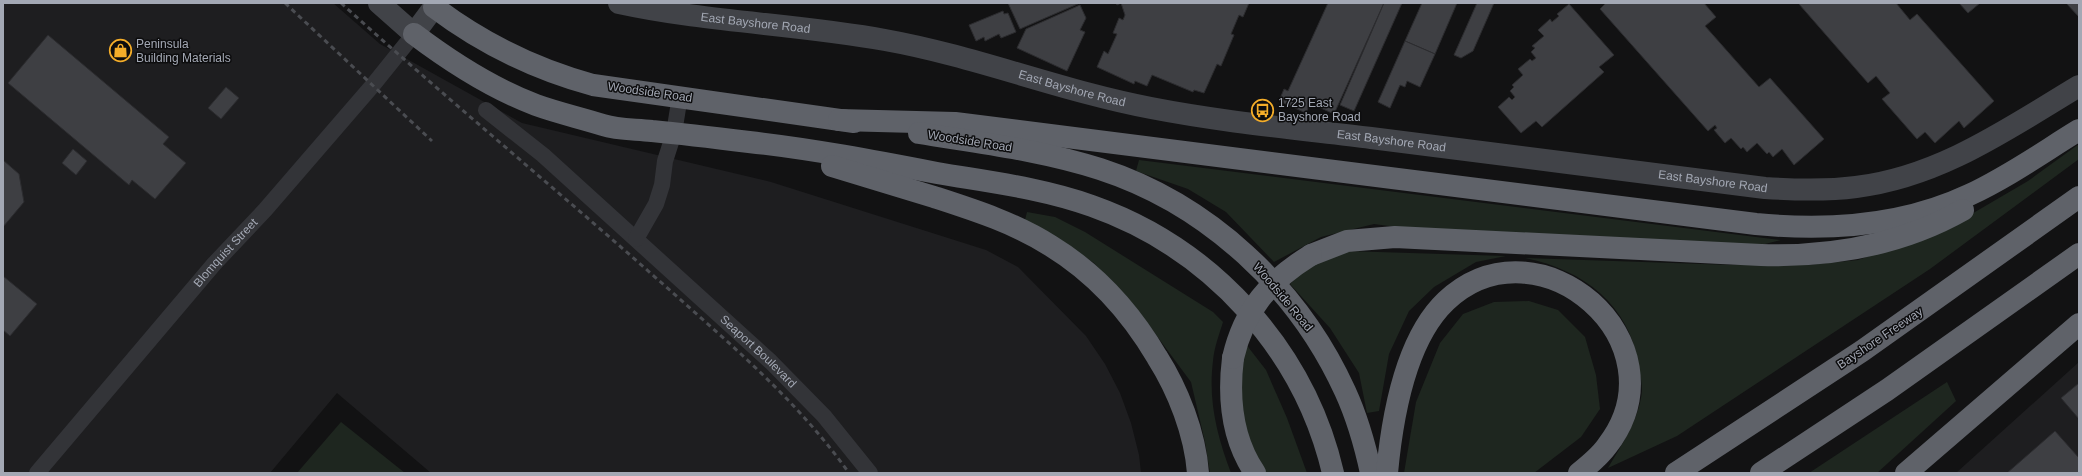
<svg xmlns="http://www.w3.org/2000/svg" width="2082" height="476" viewBox="0 0 2082 476" font-family="Arial,sans-serif">
  <style>
    .built { fill: #1e1e20 }
    .green { fill: #1e261f }
    .building { fill: #3e3f43; stroke: #2c2c2f }
    .lines { fill: none; stroke-linecap: round; stroke-linejoin: round }
    .street { stroke: #333438; stroke-width: 16 }
    .secondary { stroke: #414348; stroke-width: 22 }
    .highway { stroke: #5f6269; stroke-width: 22 }
    .rail { stroke: #4a4c51; stroke-width: 3; stroke-dasharray: 5 4; stroke-linecap: butt }
    .highway-bridge { stroke: #5f6269; stroke-width: 22 }
    .labels { text-anchor: middle; dominant-baseline: central; stroke-width: 3; stroke-linejoin: round; paint-order: stroke }
    .street-label { font-size: 12px; fill: #a3a8b4; stroke: #0d0d0e }
    .poi-label { font-size: 12px; fill: #a3a8b4; stroke: #0d0d0e; text-anchor: start }
  </style>
  <rect width="100%" height="100%" fill="#121213"/>
  <g class="built">
    <polygon points="3,3 333,3 380,44 522,123 771,182 986,250 1018,267 1086,336 1105,364 1120,393 1131,423 1139,455 1141,473 431,473 337,393 270,473 3,473"/>
    <polygon points="2079,362 2079,473 1956,473"/>
  </g>
  <g class="green">
    <path d="M2079 144V159L1930 269 1677 436 1608 468C1622 444 1639 420 1642 391 1642 383 1640 374 1639 367 1630 305 1584 270 1525 258L1732 265H1808L1858 260 1946 229 2028 181Z"/>
    <polygon points="1139,160 1781,240 1753,247 1426,231 1374,224 1321,237 1274,262 1226,212 1188,189 1136,171"/>
    <path d="M1027 212 1055 217 1085 232 1213 312 1223 322C1219 335 1214 348 1213 361 1208 401 1217 436 1231 473H1210L1205 442 1191 382 1148 324 1094 263 1025 220Z"/>
    <polygon points="1346,251 1506,256 1476,262 1434,287 1409,311 1389,354 1379,411 1367,413 1359,373 1330,328 1290,284 1308,267"/>
    <polygon points="1529,301 1558,310 1585,337 1596,375 1600,409 1581,437 1534,473 1404,473 1416,402 1440,343 1463,314 1494,302"/>
    <polygon points="1245,343 1266,370 1287,418 1307,473 1261,473 1251,458 1236,373"/>
    <polygon points="1947,382 1956,401 1877,473 1809,473"/>
    <polygon points="341,422 405,473 297,473"/>
  </g>
  <g class="building">
    <polygon points="1008,3 1080,3 1020,29"/>
    <polygon points="1116,3 1249,3 1243,17 1239,15 1231,34 1234,35 1221,66 1217,64 1204,93 1194,90 1193,92 1152,75 1147,86 1135,81 1134,84 1097,67 1104,51 1108,54 1117,34 1113,33 1119,18 1123,20 1125,15 1121,3 1117,5"/>
    <polygon points="1328,3 1384,3 1334,114 1310,103 1306,113 1279,101 1284,89 1288,91"/>
    <polygon points="1384,3 1402,3 1354,111 1340,105"/>
    <polygon points="1422,3 1457,3 1435,54 1405,41"/>
    <polygon points="1477,3 1494,3 1473,51 1461,58 1454,55"/>
    <polygon points="1606,3 1704,3 1716,17 1705,26 1759,87 1770,78 1824,139 1794,165 1782,149 1773,157 1769,152 1767,154 1757,143 1747,152 1743,147 1741,149 1731,138 1725,143 1714,130 1717,128 1715,125 1708,131 1600,9"/>
    <polygon points="1800,3 1896,3 1910,20 1917,14 1994,101 1964,128 1959,121 1935,143 1925,132 1917,139 1882,99 1890,93 1876,76 1868,83 1799,4"/>
    <polygon points="1959,3 1980,3 1968,13"/>
    <polygon points="2066,3 2079,3 2079,17"/>
    <polygon points="1569,4 1614,55 1599,67 1604,72 1542,127 1536,121 1521,133 1498,107 1509,97 1512,100 1515,97 1510,91 1514,87 1512,85 1523,75 1518,69 1530,59 1532,61 1536,58 1531,52 1535,48 1532,46 1544,36 1538,30 1550,19 1552,22 1559,16 1557,14"/>
    <polygon points="1080,5 1086,18 1080,30 1085,32 1067,71 1017,48 1026,29"/>
    <polygon points="1003,11 1004,14 1008,13 1016,32 1001,38 999,34 985,41 984,37 976,41 969,25"/>
    <polygon points="48,35 169,137 163,144 186,163 155,199 132,180 129,185 8,83"/>
    <polygon points="1405,41 1435,54 1420,87 1407,81 1405,87 1400,85 1390,108 1378,102"/>
    <polygon points="226,87 239,98 221,119 208,108"/>
    <polygon points="73,149 87,161 76,175 62,163"/>
    <polygon points="3,160 19,174 24,202 3,227"/>
    <polygon points="3,276 37,304 10,336 3,330"/>
    <polygon points="2079,383 2079,419 2061,398"/>
    <polygon points="2055,431 2079,458 2079,473 2007,473"/>
  </g>
  <g class="lines">
    <g class="street">
      <path id="s1" d="M486 110 543 155 771 362 824 416 870 473"/>
      <polyline points="636,239 656,204 662,185 665,161 674,133 680,96"/>
      <path id="s2" d="M37 473 214 264 265 210 373 85 414 34"/>
    </g>
    <g class="secondary">
      <polyline points="379,3 414,34 437,3"/>
      <path id="s3" d="M619 3C706 22 797 24 885 40 975 56 1061 91 1151 108 1223 122 1298 129 1371 138 1502 155 1634 171 1765 188 1796 190 1826 191 1856 187 1940 177 2009 128 2079 86"/>
    </g>
    <g class="highway">
      <path d="M434 7C483 44 534 69 593 85L854 122"/>
      <path d="M414 34C451 62 491 88 536 105 558 113 581 118 603 125 618 130 636 129 652 131 684 134 717 138 749 142 812 149 875 161 937 173 989 182 1042 188 1092 206 1211 248 1304 349 1333 473"/>
      <path d="M839 120 955 123 1756 224C1828 231 1903 226 1969 195 2008 177 2043 152 2079 130"/>
      <path d="M919 133C980 143 1041 150 1100 169 1208 204 1298 288 1345 391 1357 417 1365 445 1371 473"/>
      <path d="M832 166C866 176 900 187 934 197 974 210 1015 223 1051 246 1095 273 1131 313 1157 357 1178 390 1195 433 1198 473"/>
      <path d="M1311 255 1347 241 1395 237 1761 255C1832 257 1901 245 1963 210"/>
      <path d="M1233 358C1228 398 1232 439 1255 473"/>
      <path d="M1387 473C1392 419 1405 340 1446 301 1539 214 1687 343 1607 446 1600 456 1589 465 1579 473"/>
      <polyline points="1676,473 1862,351 2079,197"/>
      <polyline points="1761,473 1887,390 2079,254"/>
      <polyline points="1906,473 2079,324"/>
    </g>
    <g class="rail">
      <polyline points="285,3 432,141"/>
      <path d="M341 3C447 99 557 190 664 285 730 344 797 400 849 473"/>
    </g>
    <path class="highway-bridge" d="M1233 358C1244 310 1269 281 1311 255"/>
  </g>
  <defs>
    <symbol id="shop-ring" viewBox="-11 -11 22 22"><circle r="9.5" fill="#0d0d0e" stroke="#f4ad29" stroke-width="1.5"/><path d="M-5-2.5h2.3a2.7 3.5 0 0 1 5.4 0H5L5.5 6h-11ZM-1.5-2.5h3a1.5 2.3 0 0 0-3 0Z" fill="#f4ad29"/></symbol>
    <symbol id="bus-ring" viewBox="-11 -11 22 22"><circle r="9.5" fill="#0d0d0e" stroke="#f4ad29" stroke-width="1.5"/><path d="M-5-6H5V4H4V6H2V4H-2V6H-4V4H-5ZM-3.5-4V0h7V-4ZM-3.5 1.2v1.5H-2V1.2ZM2 1.2v1.5H3.5V1.2Z" fill="#f4ad29"/></symbol>
  </defs>
  <g fill-rule="evenodd">
    <use href="#shop-ring" x="108" y="38" width="25" height="25"/>
    <use href="#bus-ring" x="1250" y="98" width="25" height="25"/>
  </g>
  <g class="labels">
    <g class="street-label">
      <text stroke="none"><textPath href="#s3" startOffset="138">East Bayshore Road</textPath></text>
      <text stroke="none"><textPath href="#s3" startOffset="462">East Bayshore Road</textPath></text>
      <text transform="translate(650 92) rotate(8)">Woodside Road</text>
      <text transform="translate(970 141) rotate(9)">Woodside Road</text>
      <text stroke="none"><textPath href="#s3" startOffset="786">East Bayshore Road</textPath></text>
      <text stroke="none"><textPath href="#s3" startOffset="1110">East Bayshore Road</textPath></text>
      <text stroke="none"><textPath href="#s2" startOffset="290">Blomquist Street</textPath></text>
      <text transform="translate(1283 297) rotate(50)">Woodside Road</text>
      <text transform="translate(1880 338) rotate(-34)">Bayshore Freeway</text>
      <text stroke="none"><textPath href="#s1" startOffset="364">Seaport Boulevard</textPath></text>
    </g>
    <g class="poi-label">
      <text x="136" y="44">Peninsula<tspan x="136" dy="14">Building Materials</tspan></text>
      <text x="1278" y="103">1725 East<tspan x="1278" dy="14">Bayshore Road</tspan></text>
    </g>
  </g>
  <rect width="2082" height="476" fill="none" stroke="#a3a8b4" stroke-width="8"/>
</svg>
